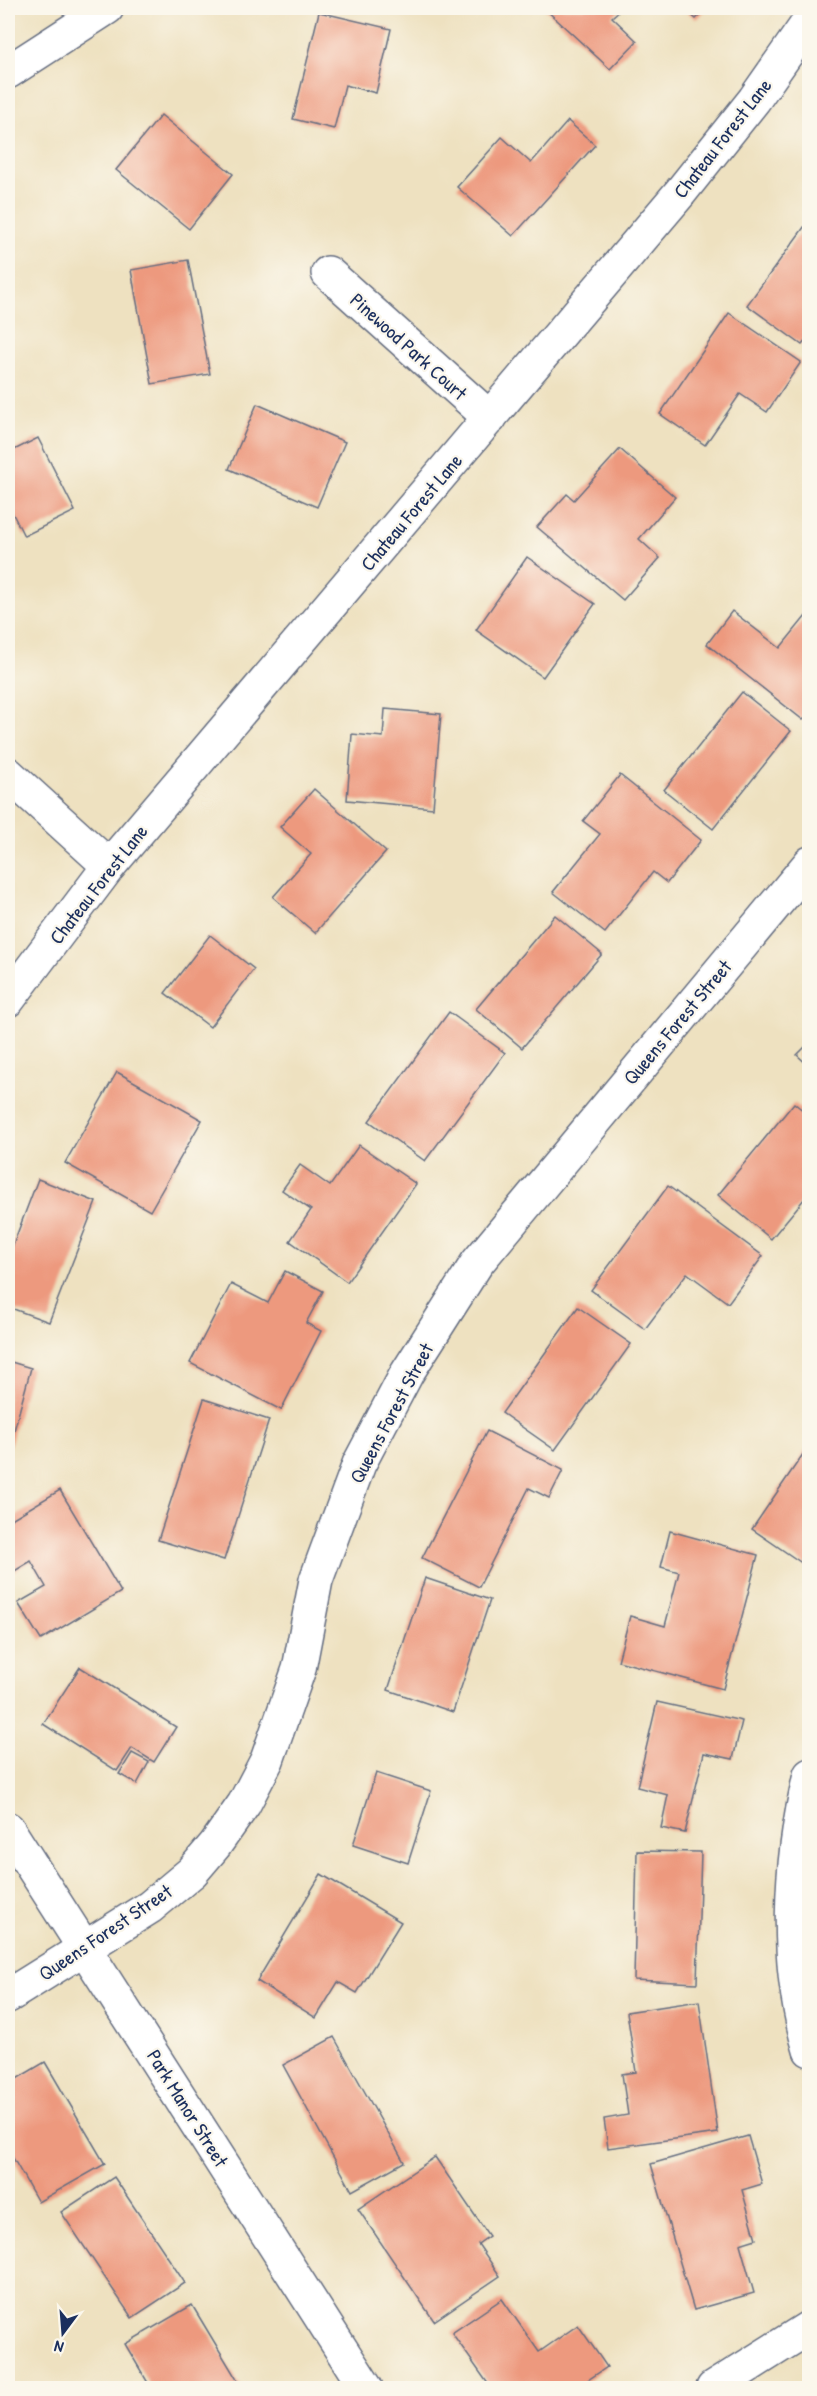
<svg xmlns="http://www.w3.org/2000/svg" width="817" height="2396" viewBox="0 0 817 2396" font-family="'Patrick Hand',sans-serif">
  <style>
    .building { fill: #ed997e }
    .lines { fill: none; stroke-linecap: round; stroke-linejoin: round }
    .minor-casing { stroke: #656d80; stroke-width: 36 }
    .minor { stroke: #fff; stroke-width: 33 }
    .labels { text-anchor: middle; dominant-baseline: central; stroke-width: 4.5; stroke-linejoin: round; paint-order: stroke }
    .street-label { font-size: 20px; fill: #1b2f5e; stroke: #fbf7ec }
  </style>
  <rect width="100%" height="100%" fill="#fbf7ec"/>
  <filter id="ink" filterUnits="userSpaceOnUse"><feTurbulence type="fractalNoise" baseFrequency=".0167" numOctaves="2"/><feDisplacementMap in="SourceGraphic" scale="12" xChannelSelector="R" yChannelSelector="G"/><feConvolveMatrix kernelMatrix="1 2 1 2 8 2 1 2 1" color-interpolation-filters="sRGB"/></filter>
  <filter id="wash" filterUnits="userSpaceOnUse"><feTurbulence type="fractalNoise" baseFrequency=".008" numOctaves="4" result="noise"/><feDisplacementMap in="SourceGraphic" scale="24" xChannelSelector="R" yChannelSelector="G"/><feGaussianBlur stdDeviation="1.35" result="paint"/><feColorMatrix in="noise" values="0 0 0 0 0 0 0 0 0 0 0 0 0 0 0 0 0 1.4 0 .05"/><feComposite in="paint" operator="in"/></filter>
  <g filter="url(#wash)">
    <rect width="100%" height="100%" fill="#eee1c0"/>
    <g id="blocks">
      <g class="building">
        <polygon points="544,8 622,8 612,17 637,41 610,69"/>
        <polygon points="683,8 707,8 696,19"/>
        <polygon points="319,12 391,29 376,93 345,85 334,129 293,119"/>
        <polygon points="161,115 233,174 189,229 116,170"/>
        <polygon points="568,121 595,145 513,236 457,187 502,137 531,163"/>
        <polygon points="810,219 810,335 802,345 747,305"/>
        <polygon points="188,260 210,374 152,384 131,270"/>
        <polygon points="729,313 801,362 767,412 740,394 705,445 660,414"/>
        <polygon points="257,404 345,442 317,507 229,469"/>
        <polygon points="38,438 75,511 24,536 8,504 8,453"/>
        <polygon points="620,449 675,497 639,539 660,558 623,600 537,527 567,494 574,500"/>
        <polygon points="527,557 595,604 543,677 476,630"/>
        <polygon points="732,611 780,648 810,611 810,713 803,720 707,644"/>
        <polygon points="742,692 791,731 713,829 664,790"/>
        <polygon points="385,709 441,714 433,808 347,800 352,734 383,737"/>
        <polygon points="620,775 701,840 667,883 653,872 605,933 553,892 600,834 583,821"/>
        <polygon points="314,789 386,852 315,933 273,897 311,854 280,827"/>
        <polygon points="555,915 602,954 522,1048 476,1009"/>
        <polygon points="210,935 254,969 210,1027 165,993"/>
        <polygon points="449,1012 505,1053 425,1161 369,1121"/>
        <polygon points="810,1042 810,1067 797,1055"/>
        <polygon points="117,1072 202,1120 150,1211 65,1163"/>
        <polygon points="794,1103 810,1116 810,1192 771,1239 718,1195"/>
        <polygon points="359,1145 416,1184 347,1282 290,1241 311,1210 282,1190 300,1165 330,1186"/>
        <polygon points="38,1179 96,1202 49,1322 8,1307 8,1258"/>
        <polygon points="668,1186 763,1256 728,1303 687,1273 645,1329 591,1290"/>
        <polygon points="285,1271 323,1291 306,1323 321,1331 281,1410 190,1363 231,1284 268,1303"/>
        <polygon points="578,1307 631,1344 555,1450 502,1413"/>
        <polygon points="8,1361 31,1368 8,1453"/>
        <polygon points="204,1399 269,1420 224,1560 158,1540"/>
        <polygon points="487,1431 563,1470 549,1498 529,1488 479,1587 422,1558"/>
        <polygon points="810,1444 810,1566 809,1568 752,1529"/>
        <polygon points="60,1490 121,1592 41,1640 18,1603 46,1587 31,1561 8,1575 8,1521"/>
        <polygon points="670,1531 758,1555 723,1689 618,1661 630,1616 665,1626 679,1572 661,1567"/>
        <polygon points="425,1578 490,1600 453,1712 388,1690"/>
        <polygon points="80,1667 176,1727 154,1762 132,1748 117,1771 43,1724"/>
        <polygon points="657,1702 742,1721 733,1759 704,1753 685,1833 661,1828 668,1795 637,1787"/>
        <polygon points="132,1753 149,1762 137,1784 119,1774"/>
        <polygon points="376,1773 431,1791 408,1863 353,1845"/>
        <polygon points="637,1851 701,1852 697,1983 634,1980"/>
        <polygon points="321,1874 401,1922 357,1993 338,1982 316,2018 257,1981"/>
        <polygon points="699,2001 718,2133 608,2148 604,2119 628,2115 622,2074 636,2072 627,2012"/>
        <polygon points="334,2037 404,2162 352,2191 283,2065"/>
        <polygon points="45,2062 105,2164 38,2202 8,2149 8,2084"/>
        <polygon points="748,2136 762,2184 742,2190 756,2239 740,2244 754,2293 694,2310 651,2164"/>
        <polygon points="435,2157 489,2236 478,2244 500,2276 434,2321 358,2209"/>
        <polygon points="114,2177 185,2283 132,2318 61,2212"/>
        <polygon points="502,2299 539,2352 578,2325 607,2367 576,2388 491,2388 452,2333"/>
        <polygon points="192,2305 242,2388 151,2388 125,2344"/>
      </g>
    </g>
  </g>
  <g filter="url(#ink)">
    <use href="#blocks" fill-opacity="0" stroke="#656d80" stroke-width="1.5"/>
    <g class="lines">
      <defs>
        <g id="minor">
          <polyline points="8,72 107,8"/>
          <polyline points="328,273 490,418"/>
          <polyline points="8,774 109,866"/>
          <polyline points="8,1000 109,866 679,194 754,100 810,20"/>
          <path d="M810 1775C789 1862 784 1964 810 2050"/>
          <polyline points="8,1829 366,2388"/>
          <polyline points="8,1996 150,1907 192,1872 215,1845 244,1804 267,1760 299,1669 316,1580 359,1464 407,1373 477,1263 810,863"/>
          <polyline points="713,2388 810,2327"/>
        </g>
      </defs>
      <use href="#minor" class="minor-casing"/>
      <use href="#minor" class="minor"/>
    </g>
  </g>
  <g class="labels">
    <g class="street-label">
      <text transform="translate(722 138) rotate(-52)">Chateau Forest Lane</text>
      <text transform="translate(409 346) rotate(42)">Pinewood Park Court</text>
      <text transform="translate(411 512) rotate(-50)">Chateau Forest Lane</text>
      <text transform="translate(98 884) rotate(-52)">Chateau Forest Lane</text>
      <text transform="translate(677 1022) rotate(-50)">Queens Forest Street</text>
      <text transform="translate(391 1413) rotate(-62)">Queens Forest Street</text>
      <text transform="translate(105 1932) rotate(-34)">Queens Forest Street</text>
      <text transform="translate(188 2108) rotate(58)">Park Manor Street</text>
    </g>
  </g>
  <rect width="817" height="2396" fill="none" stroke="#fbf7ec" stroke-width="30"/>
  <g transform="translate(63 2333) rotate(196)" stroke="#fbf7ec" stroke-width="4.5" paint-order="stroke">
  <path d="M0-4.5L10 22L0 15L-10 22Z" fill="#1b2f5e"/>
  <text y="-9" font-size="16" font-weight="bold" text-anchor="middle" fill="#1b2f5e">N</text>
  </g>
</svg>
